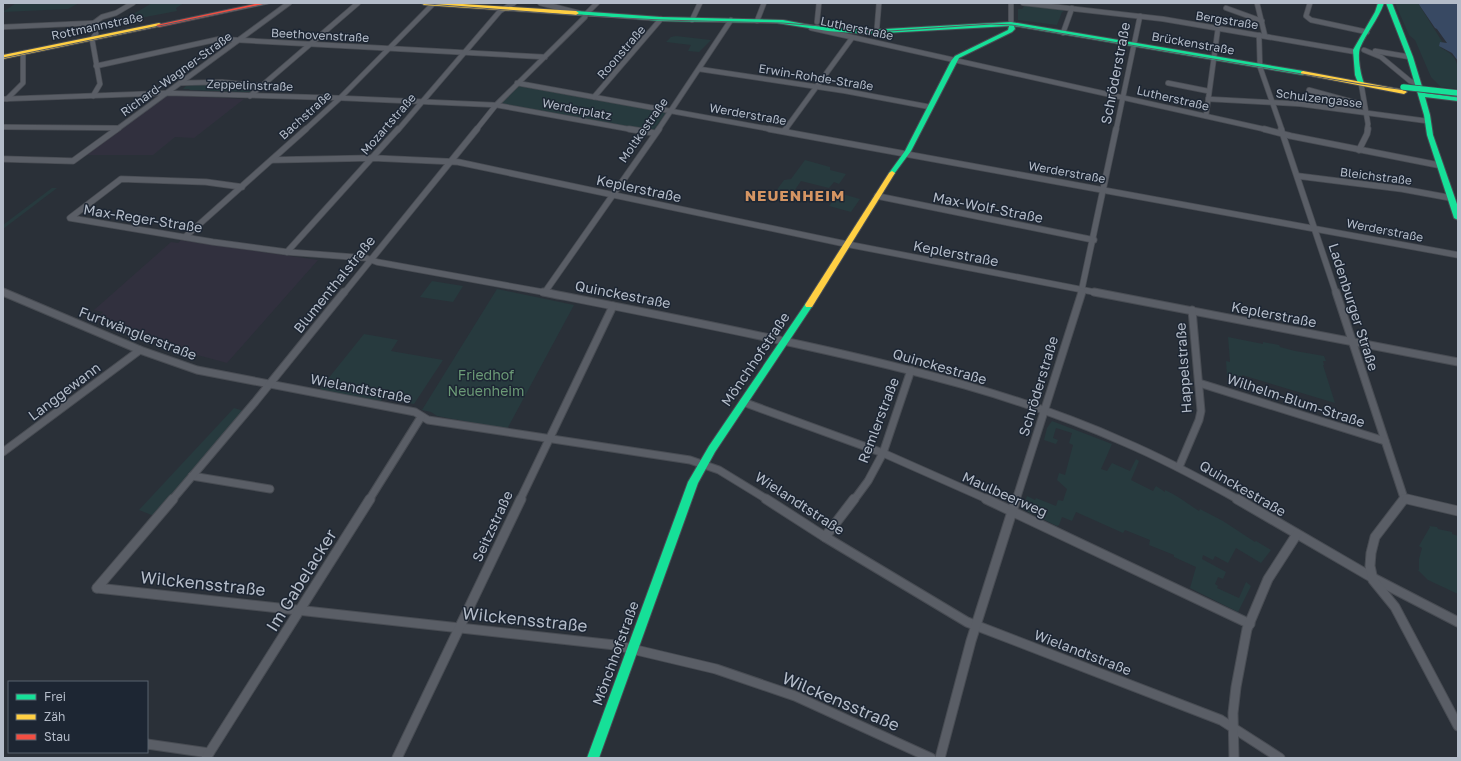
<svg xmlns="http://www.w3.org/2000/svg" width="1461" height="761" viewBox="0 0 1461 761" font-family="'Golos Text',sans-serif">
  <style>
    .medical { fill: #31303e }
    .green { fill: #273a3e }
    .water { fill: #384963 }
    .lines { fill: none; stroke-linecap: round; stroke-linejoin: round }
    .street-far3-casing { stroke: #484c53; stroke-width: 6 }
    .street-far2-casing { stroke: #484c53; stroke-width: 7 }
    .street-far1-casing { stroke: #484c53; stroke-width: 9 }
    .street-casing { stroke: #484c53; stroke-width: 11 }
    .fast-casing { stroke: #484c53; stroke-width: 2 }
    .slow-casing { stroke: #484c53; stroke-width: 2 }
    .jam-casing { stroke: #484c53; stroke-width: 2 }
    .street-far3 { stroke: #5a5e66; stroke-width: 4.5 }
    .street-far2 { stroke: #5a5e66; stroke-width: 5.5 }
    .street-far1 { stroke: #5a5e66; stroke-width: 7 }
    .street { stroke: #5a5e66; stroke-width: 9 }
    .fast { fill: #16e098; fill-rule: evenodd }
    .slow { fill: #ffcf43; fill-rule: evenodd }
    .jam { fill: #f24e42; fill-rule: evenodd }
    .tram { stroke: #595d64; stroke-width: 1 }
    .fast-bridge-casing { stroke: #484c53; stroke-width: 7; stroke-linecap: butt }
    .fast-bridge { stroke: #16e098; stroke-width: 5.5 }
    .labels { text-anchor: middle; dominant-baseline: central; stroke-width: 3; stroke-linejoin: round; paint-order: stroke }
    .far-street-label { font-size: 12px; fill: #b4bcc9; stroke: #1d2633 }
    .street-label { font-size: 14px; fill: #b4bcc9; stroke: #1d2633 }
    .park-label { font-size: 14px; fill: #6b9a76; stroke: #1d2633 }
    .far-district-label { font-size: 15px; font-weight: bold; letter-spacing: 1px; fill: #d59563; stroke: #1d2633 }
    .near-street-label { font-size: 17px; fill: #b4bcc9; stroke: #1d2633 }
  </style>
  <rect width="100%" height="100%" fill="#2a3038"/>
  <g class="medical">
    <polygon points="168,95 244,99 194,138 175,137 153,155 84,155"/>
    <polygon points="181,240 318,260 227,363 153,343 95,319 103,312 94,310 171,242 178,243"/>
  </g>
  <g class="green">
    <polygon points="16,3 79,3 68,9 3,12"/>
    <polygon points="152,3 184,3 176,8 177,11 135,19 135,17 125,19"/>
    <path d="M1395 3H1418L1443 43 1440 42 1441 48C1461 58 1458 67 1458 89L1441 87 1431 77 1415 40 1409 35Z"/>
    <polygon points="1025,5 1060,9 1064,12 1062,12 1057,25 1018,20 1018,9 1022,9"/>
    <polygon points="676,36 711,40 699,52 688,51 691,45 666,42 671,37"/>
    <polygon points="222,83 256,87 250,92 245,92 189,90 190,89 183,89 187,85"/>
    <polygon points="517,85 667,112 653,131 499,103"/>
    <polygon points="805,160 830,167 830,170 846,174 839,184 834,182 829,188 801,181 792,194 776,191 784,180 791,179"/>
    <polygon points="52,188 57,188 3,229 3,225"/>
    <polygon points="839,193 860,199 851,212 829,206"/>
    <polygon points="432,281 463,286 453,302 420,297"/>
    <polygon points="497,289 574,305 507,429 437,416 431,412 422,410"/>
    <polygon points="364,334 398,340 391,351 443,360 414,404 383,398 381,401 319,390"/>
    <polygon points="1228,337 1263,344 1263,342 1279,345 1280,347 1295,351 1324,356 1326,361 1323,361 1324,365 1323,365 1335,403 1242,375 1242,377 1232,375 1232,377 1227,376 1226,361 1230,362"/>
    <polygon points="234,408 244,411 154,516 139,510"/>
    <path d="M1052 421 1112 444 1101 469 1107 471 1112 463 1130 471 1136 459 1139 461 1131 480 1153 491 1156 486 1165 492V490C1178 496 1188 504 1199 511L1200 509 1223 521 1255 542 1256 541 1271 550 1261 563 1236 548 1228 563 1215 556 1213 560 1203 555 1202 559 1226 572 1223 579 1218 577 1215 584 1218 586 1217 588 1239 598 1246 582 1251 586 1238 612 1190 588 1196 567 1174 557V555L1149 545 1150 540 1125 530 1123 533 1076 512 1072 521 1062 517 1059 525 1057 526 1024 510 1023 508 1027 496 1035 500 1036 498 1056 506 1058 500 1063 501 1067 489 1057 480 1059 473 1065 475 1073 445 1069 443 1072 433 1056 428 1053 438 1058 440 1056 444 1044 440 1047 428Z"/>
    <polygon points="1429,526 1437,527 1438,529 1452,532 1452,534 1458,536 1458,594 1428,580 1417,569 1419,570 1419,559 1422,548 1419,546 1430,527"/>
  </g>
  <polygon class="water" points="1418,3 1458,3 1458,61 1452,53 1439,46 1440,42 1447,43 1437,29 1435,28"/>
  <g class="lines">
    <defs>
      <g id="street-far3">
        <polyline points="540,3 579,13"/>
        <polyline points="1011,3 1011,24"/>
        <polyline points="1023,3 1163,19 1356,52"/>
        <polyline points="1257,3 1265,36"/>
        <polyline points="1310,3 1306,16 1311,20 1367,32"/>
        <polyline points="1226,8 1262,21"/>
        <polyline points="692,20 700,3"/>
        <polyline points="757,21 764,3"/>
        <polyline points="817,22 819,3"/>
        <polyline points="3,27 94,23"/>
        <polyline points="877,27 879,3"/>
        <polyline points="811,28 1268,130"/>
        <polyline points="1063,33 1072,8"/>
        <polyline points="1259,35 1260,67 1282,130"/>
        <polyline points="1364,50 1381,57 1410,81 1418,84"/>
        <polyline points="1375,51 1410,57"/>
        <polyline points="96,66 219,39 545,57"/>
        <polyline points="699,69 845,91 930,107"/>
        <polyline points="181,83 222,82 260,86"/>
        <polyline points="517,83 775,130"/>
        <polyline points="1168,83 1208,91"/>
        <polyline points="1361,83 1368,124 1367,130"/>
        <polyline points="1309,90 1364,105"/>
        <polyline points="93,96 100,84 92,39 96,34 94,23 102,17 116,13 133,3"/>
        <polyline points="250,96 358,3"/>
        <polyline points="594,97 661,19"/>
        <polyline points="3,99 167,93 340,98 496,105 634,130"/>
        <polyline points="7,99 23,83 23,53"/>
        <polyline points="1208,99 1300,104 1427,121"/>
        <polyline points="1206,116 1218,28"/>
        <polyline points="3,127 119,128"/>
        <polyline points="116,130 289,3"/>
        <polyline points="305,130 340,98 433,4"/>
        <polyline points="398,130 500,11 514,3"/>
        <polyline points="476,130 496,105 585,17 585,15 597,3"/>
        <polyline points="658,130 731,20"/>
        <polyline points="785,130 852,38"/>
        <polyline points="1116,130 1140,16"/>
      </g>
      <g id="street-far2">
        <polyline points="629,129 654,133"/>
        <polyline points="769,129 1458,255"/>
        <polyline points="1264,129 1291,136 1438,165"/>
        <polyline points="1281,129 1336,293"/>
        <polyline points="784,131 786,129"/>
        <polyline points="1359,150 1367,134 1368,129"/>
        <polyline points="3,159 73,161 117,129"/>
        <polyline points="272,160 373,158 458,162 841,243 1099,293"/>
        <polyline points="1298,176 1402,189 1451,198"/>
        <polyline points="242,187 206,182 121,179 70,218 213,242 287,252 366,258 377,262 548,293"/>
        <polyline points="877,196 1094,240"/>
        <polyline points="185,237 306,129"/>
        <polyline points="287,252 398,129"/>
        <polyline points="3,292 5,293"/>
        <polyline points="545,292 659,129"/>
        <polyline points="344,293 477,129"/>
        <polyline points="1081,293 1116,129"/>
      </g>
      <g id="street-far1">
        <polyline points="3,292 140,350 197,370 415,412 428,420 690,460 719,470 768,500"/>
        <path d="M543 292C629 309 716 326 802 345 911 369 1021 396 1124 442 1164 459 1201 479 1239 500"/>
        <polyline points="1094,292 1458,362"/>
        <polyline points="1336,292 1404,498"/>
        <polyline points="1199,383 1385,441"/>
        <polyline points="743,402 883,453 989,500"/>
        <polyline points="3,452 140,350"/>
        <polyline points="1179,467 1199,420 1201,411 1192,310"/>
        <polyline points="192,476 270,489"/>
        <polyline points="1404,498 1411,500"/>
        <polyline points="172,500 255,402 344,292"/>
        <polyline points="369,500 421,417"/>
        <polyline points="520,500 613,306"/>
        <polyline points="854,500 868,481 883,453 911,370"/>
        <polyline points="1016,500 1082,292"/>
        <polyline points="1403,500 1404,498"/>
      </g>
      <g id="street">
        <polyline points="766,499 825,537 967,622 1221,720 1280,758"/>
        <polyline points="986,499 1250,624"/>
        <polyline points="1237,499 1373,578 1458,622"/>
        <polyline points="1404,499 1375,537 1371,553 1370,566 1373,580 1395,607 1458,726"/>
        <polyline points="1407,499 1458,511"/>
        <polyline points="825,537 854,499"/>
        <polyline points="97,588 615,645 716,669 795,696 931,758"/>
        <polyline points="97,588 173,499"/>
        <polyline points="147,744 209,753"/>
        <polyline points="206,758 370,499"/>
        <polyline points="397,758 521,499"/>
        <polyline points="940,758 971,641 1016,499"/>
        <polyline points="1234,758 1233,713 1236,687 1247,629 1268,579 1297,534"/>
      </g>
      <g id="fast">
        <path d="M1378 3H1384C1378 20 1366 33 1360 48 1357 56 1361 76 1364 83L1361 85 1358 83 1355 75 1353 50 1375 12Z"/>
        <polygon points="1386,3 1392,3 1413,57 1424,93 1458,97 1458,101 1425,97 1430,115 1433,135 1458,207 1458,220 1454,218 1427,135 1424,115 1407,57"/>
        <polygon points="576,11 661,17 783,20 815,26 867,30 1011,22 1303,71 1306,73 1303,75 1014,26 1015,29 1012,32 959,58 911,151 894,174 892,175 889,173 905,151 951,61 955,56 1008,30 1009,26 867,34 828,31 777,23 661,21 574,14 573,13"/>
        <polygon points="809,302 813,305 715,452 698,483 599,758 587,758 688,482 709,446 806,303"/>
      </g>
      <g id="slow">
        <polygon points="421,3 447,3 576,11 579,13 576,15 424,5"/>
        <polygon points="159,23 161,24 161,26 3,59 3,55"/>
        <polygon points="1303,71 1404,90 1407,92 1404,94 1301,74 1301,72"/>
        <polygon points="892,171 895,173 812,307 806,307 805,305 806,303 889,173"/>
      </g>
      <polygon id="jam" points="260,3 270,3 159,27 156,25"/>
    </defs>
    <use href="#street-far3" class="street-far3-casing"/>
    <use href="#street-far2" class="street-far2-casing"/>
    <use href="#street-far1" class="street-far1-casing"/>
    <use href="#street" class="street-casing"/>
    <use href="#fast" class="fast-casing"/>
    <use href="#slow" class="slow-casing"/>
    <use href="#jam" class="jam-casing"/>
    <use href="#street-far3" class="street-far3"/>
    <use href="#street-far2" class="street-far2"/>
    <use href="#street-far1" class="street-far1"/>
    <use href="#street" class="street"/>
    <use href="#fast" class="fast"/>
    <use href="#slow" class="slow"/>
    <use href="#jam" class="jam"/>
    <g class="tram">
      <polyline points="415,3 585,16 661,20 782,23 890,31 991,24 1012,25 1361,84 1458,97"/>
      <polyline points="3,58 271,3"/>
    </g>
    <defs>
      <polyline id="fast-bridge" points="1403,87 1458,93"/>
    </defs>
    <use href="#fast-bridge" class="fast-bridge-casing"/>
    <use href="#fast-bridge" class="fast-bridge"/>
  </g>
  <g class="labels">
    <g class="far-street-label">
      <text transform="translate(1227 20) rotate(9)">Bergstraße</text>
      <text transform="translate(97 26) rotate(-12)">Rottmannstraße</text>
      <text transform="translate(857 28) rotate(12)">Lutherstraße</text>
      <text transform="translate(320 35) rotate(3)">Beethovenstraße</text>
      <text transform="translate(1193 43) rotate(10)">Brückenstraße</text>
      <text transform="translate(621 52) rotate(-49)">Roonstraße</text>
      <text transform="translate(176 74) rotate(-36)">Richard-Wagner-Straße</text>
      <text transform="translate(816 77) rotate(9)">Erwin-Rohde-Straße</text>
      <text transform="translate(250 85) rotate(2)">Zeppelinstraße</text>
      <text transform="translate(1173 98) rotate(13)">Lutherstraße</text>
      <text transform="translate(1319 98) rotate(7)">Schulzengasse</text>
      <text transform="translate(577 109) rotate(11)">Werderplatz</text>
      <text transform="translate(748 114) rotate(10)">Werderstraße</text>
      <text transform="translate(305 115) rotate(-42)">Bachstraße</text>
      <text transform="translate(388 124) rotate(-49)">Mozartstraße</text>
      <text transform="translate(643 130) rotate(-55)">Moltkestraße</text>
      <text transform="translate(1067 172) rotate(10)">Werderstraße</text>
      <text transform="translate(1376 176) rotate(7)">Bleichstraße</text>
      <text transform="translate(1385 230) rotate(11)">Werderstraße</text>
    </g>
    <g class="street-label">
      <text transform="translate(1115 73) rotate(-79)">Schröderstraße</text>
      <text transform="translate(639 188) rotate(12)">Keplerstraße</text>
      <text transform="translate(988 207) rotate(11)">Max-Wolf-Straße</text>
      <text transform="translate(143 218) rotate(9)">Max-Reger-Straße</text>
      <text transform="translate(956 253) rotate(11)">Keplerstraße</text>
      <text transform="translate(334 284) rotate(-51)">Blumenthalstraße</text>
      <text transform="translate(623 294) rotate(11)">Quinckestraße</text>
      <text transform="translate(1354 307) rotate(72)">Ladenburger Straße</text>
      <text transform="translate(1274 314) rotate(11)">Keplerstraße</text>
      <text transform="translate(138 333) rotate(21)">Furtwänglerstraße</text>
      <text transform="translate(755 359) rotate(-56)">Mönchhofstraße</text>
      <text transform="translate(940 366) rotate(16)">Quinckestraße</text>
      <text transform="translate(1183 368) rotate(-94)">Happelstraße</text>
      <text transform="translate(1038 386) rotate(-73)">Schröderstraße</text>
      <text transform="translate(361 388) rotate(11)">Wielandtstraße</text>
      <text transform="translate(64 391) rotate(-37)">Langgewann</text>
      <text transform="translate(1296 400) rotate(18)">Wilhelm-Blum-Straße</text>
      <text transform="translate(878 420) rotate(-69)">Remlerstraße</text>
      <text transform="translate(1243 488) rotate(30)">Quinckestraße</text>
      <text transform="translate(1005 494) rotate(24)">Maulbeerweg</text>
      <text transform="translate(800 503) rotate(33)">Wielandtstraße</text>
      <text transform="translate(492 526) rotate(-65)">Seitzstraße</text>
      <text transform="translate(1083 652) rotate(21)">Wielandtstraße</text>
      <text transform="translate(615 653) rotate(-70)">Mönchhofstraße</text>
    </g>
    <g class="park-label">
      <text x="486" y="374">Friedhof<tspan x="486" dy="16">Neuenheim</tspan></text>
    </g>
    <g class="far-district-label">
      <text x="795" y="195">NEUENHEIM</text>
    </g>
    <g class="near-street-label">
      <text transform="translate(301 580) rotate(-58)">Im Gabelacker</text>
      <text transform="translate(203 583) rotate(6)">Wilckensstraße</text>
      <text transform="translate(525 619) rotate(6)">Wilckensstraße</text>
      <text transform="translate(841 701) rotate(23)">Wilckensstraße</text>
    </g>
  </g>
  <rect width="1461" height="761" fill="none" stroke="#b4bcc9" stroke-width="8"/>
  <rect x="8" y="681" width="140" height="72" fill="#1d2633" stroke="#59626f"/>
  <rect x="16" y="694" width="20" height="6" fill="#16e098" stroke="#59626f"/>
  <text x="44" y="701" font-size="12" fill="#b4bcc9">Frei</text>
  <rect x="16" y="714" width="20" height="6" fill="#ffcf43" stroke="#59626f"/>
  <text x="44" y="721" font-size="12" fill="#b4bcc9">Zäh</text>
  <rect x="16" y="734" width="20" height="6" fill="#f24e42" stroke="#59626f"/>
  <text x="44" y="741" font-size="12" fill="#b4bcc9">Stau</text>
</svg>
